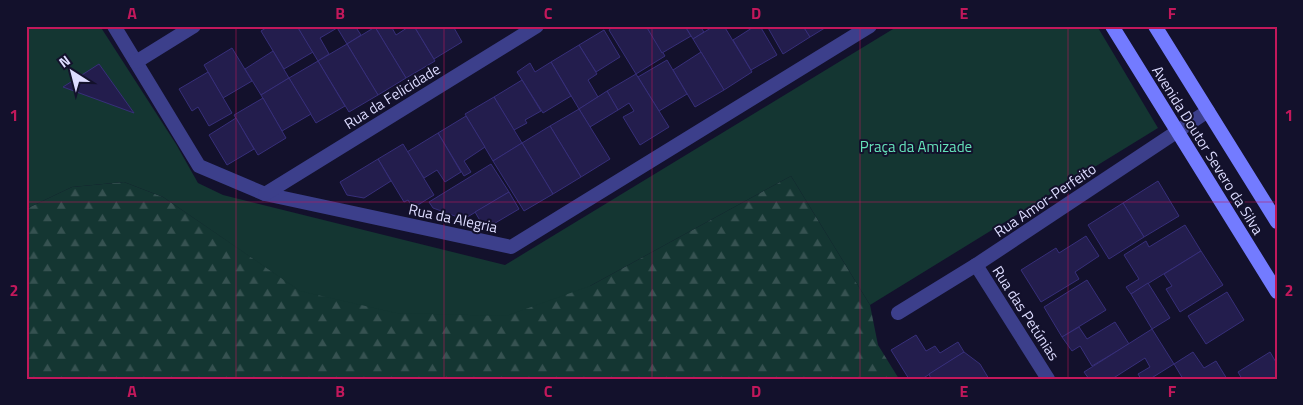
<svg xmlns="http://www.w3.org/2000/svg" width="1303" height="405" viewBox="0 0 1303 405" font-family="'Titillium Web',sans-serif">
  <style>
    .forest { fill: url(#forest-firs) }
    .green { fill: #143632 }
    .building { fill: #231d4d; stroke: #372f7a }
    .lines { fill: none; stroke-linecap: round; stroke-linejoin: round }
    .minor { stroke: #3c3f8b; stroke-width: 14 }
    .secondary { stroke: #737bff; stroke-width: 14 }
    .grid { fill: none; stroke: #c2185b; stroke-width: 1; stroke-opacity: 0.55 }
    .labels { text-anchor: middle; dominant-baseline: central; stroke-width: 4; stroke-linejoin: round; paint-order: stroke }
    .street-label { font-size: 15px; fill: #dddcff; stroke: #13112c }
    .park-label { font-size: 15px; fill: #65e2b9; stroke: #13112c }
    .neatline { fill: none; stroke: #c2185b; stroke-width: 2 }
    .grid-label { font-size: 16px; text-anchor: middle; font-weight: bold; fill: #c2185b }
  </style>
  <defs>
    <pattern id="forest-firs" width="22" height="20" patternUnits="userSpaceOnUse" patternTransform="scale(1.25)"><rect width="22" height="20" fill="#143632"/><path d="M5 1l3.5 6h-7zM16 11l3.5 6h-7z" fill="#365251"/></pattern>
  </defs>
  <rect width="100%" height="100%" fill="#13112c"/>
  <polygon class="forest" points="791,176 870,305 878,345 899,379 26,379 26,211 30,207 72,187 124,182 163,197 301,291 590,286"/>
  <polygon class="green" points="26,26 100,26 176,144 198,183 223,195 505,265 898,26 1097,26 1158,128 870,305 791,176 590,286 506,316 396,313 300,291 163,197 124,182 72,187 30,207 26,211"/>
  <g class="building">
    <polygon points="269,26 297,26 313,52 284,69 261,31"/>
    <polygon points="297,26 336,26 337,28 320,38 329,54 318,61"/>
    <polygon points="336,26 355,26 361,35 347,44"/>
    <polygon points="391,26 396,35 410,26 414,26 435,61 406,78 375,27"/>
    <polygon points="414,26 453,26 462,42 434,59"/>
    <polygon points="614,26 646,26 665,56 636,74 609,30"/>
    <polygon points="646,26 685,26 691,36 662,53"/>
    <polygon points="685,26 700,26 704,32 693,39"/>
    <polygon points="714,26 724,26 752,72 724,90 693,39"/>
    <polygon points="755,26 760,26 777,55 751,70 733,40"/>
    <polygon points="767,26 803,26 810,37 783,54"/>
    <polygon points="803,26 828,26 810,37"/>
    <polygon points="375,27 406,78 378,95 347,44"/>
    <polygon points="604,30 620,57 596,72 579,45"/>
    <polygon points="347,44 378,95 349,112 318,61"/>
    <polygon points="579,45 597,74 588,80 598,97 579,109 551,62"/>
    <polygon points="232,48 252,81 223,98 204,65"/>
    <polygon points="273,51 289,78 261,95 245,69"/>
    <polygon points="701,52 724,90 695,107 673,70"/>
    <polygon points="667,60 687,94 659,111 638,77"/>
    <polygon points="318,61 345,106 316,123 289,78"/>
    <polygon points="551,62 571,96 543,113 517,72 530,63 535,72"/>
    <polygon points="99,64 134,113 63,87"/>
    <polygon points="208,72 232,113 209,126 198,107 192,111 179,89"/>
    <polygon points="636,74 669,127 640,145 623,117 634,111 629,103 618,110 607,91"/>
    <polygon points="289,78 311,114 282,131 261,95"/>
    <polygon points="522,80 541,111 525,120 527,123 514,130 494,97"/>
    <polygon points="607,91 618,110 590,127 579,109"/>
    <polygon points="494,97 522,143 493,161 465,114"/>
    <polygon points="263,98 286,138 258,155 234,115"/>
    <polygon points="579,109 610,159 581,177 550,126"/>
    <polygon points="466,116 485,147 464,161 471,172 464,176 438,133"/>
    <polygon points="236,118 254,149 227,165 209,135"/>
    <polygon points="550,126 581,177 553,194 522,143"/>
    <polygon points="438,133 461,172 445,182 437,170 424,178 407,152"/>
    <polygon points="522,143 553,194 524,211 493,161"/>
    <polygon points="403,144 434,195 413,208 408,200 404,202 378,159"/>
    <polygon points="378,159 391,181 364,198 347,195 340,182"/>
    <polygon points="491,164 509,192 459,222 455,216 433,208 429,202"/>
    <polygon points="1158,181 1179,216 1144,237 1123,203"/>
    <polygon points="509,192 519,209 485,229 475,212"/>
    <polygon points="1123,203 1144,237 1109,259 1088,225"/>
    <polygon points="1185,225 1201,251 1131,294 1126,287 1139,279 1124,255 1146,241 1149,247"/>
    <polygon points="1086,236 1099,256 1075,272 1079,279 1041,302 1021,270 1056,248 1059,253"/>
    <polygon points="1201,251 1223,285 1180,312 1166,289 1172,286 1164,274"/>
    <polygon points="1087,280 1106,310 1062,337 1044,307"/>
    <polygon points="1148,283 1170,318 1152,329 1131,294"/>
    <polygon points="1227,292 1244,320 1206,344 1188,316"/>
    <polygon points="1115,322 1129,344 1092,366 1080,346 1072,351 1062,337 1079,327 1087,339"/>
    <polygon points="1152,329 1174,364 1150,379 1141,379 1138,374 1150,367 1145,358 1112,379 1089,379 1084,372"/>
    <polygon points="916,335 926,351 935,346 940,353 958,342 964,352 922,379 909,379 891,350"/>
    <polygon points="964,352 980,364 989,379 931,379 929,374"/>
    <polygon points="1193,352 1204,368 1216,361 1227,379 1183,379 1174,364"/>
    <polygon points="1270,352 1277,364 1277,379 1242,379 1238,372"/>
  </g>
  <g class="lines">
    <g class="minor">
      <polyline points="114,26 199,166 265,194 511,247 870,26"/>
      <polyline points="136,62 194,26"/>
      <polyline points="265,194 537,26"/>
      <polyline points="976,265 1048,379"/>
      <polyline points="898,313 976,265 1208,111"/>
    </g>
    <g class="secondary">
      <polyline points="1112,26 1277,292"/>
      <polyline points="1155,26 1277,222"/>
    </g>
  </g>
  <path class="grid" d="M236 26V379M444 26V379M652 26V379M860 26V379M1068 26V379M26 202H1277"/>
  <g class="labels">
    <g class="street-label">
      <text transform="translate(392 96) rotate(-32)">Rua da Felicidade</text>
      <text transform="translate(1208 150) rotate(58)">Avenida Doutor Severo da Silva</text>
      <text transform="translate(1045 200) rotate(-34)">Rua Amor-Perfeito</text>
      <text transform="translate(453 218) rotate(12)">Rua da Alegria</text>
      <text transform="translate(1026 313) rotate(57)">Rua das Petúnias</text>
    </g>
    <g class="park-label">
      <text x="916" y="146">Praça da Amizade</text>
    </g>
  </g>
  <rect width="1303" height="405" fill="none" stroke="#13112c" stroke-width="55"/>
  <g transform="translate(72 72) rotate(324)" stroke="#13112c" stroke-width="4" paint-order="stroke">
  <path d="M0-4L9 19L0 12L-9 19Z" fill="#dddcff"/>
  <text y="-8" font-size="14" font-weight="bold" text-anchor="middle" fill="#dddcff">N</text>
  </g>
  <rect x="28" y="28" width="1248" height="350" class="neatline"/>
  <g class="grid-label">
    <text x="132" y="19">A</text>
    <text x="340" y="19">B</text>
    <text x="548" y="19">C</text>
    <text x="756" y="19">D</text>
    <text x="964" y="19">E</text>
    <text x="1172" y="19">F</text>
    <text x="14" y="121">1</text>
    <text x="1289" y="121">1</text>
    <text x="14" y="296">2</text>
    <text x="1289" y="296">2</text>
    <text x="132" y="397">A</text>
    <text x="340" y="397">B</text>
    <text x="548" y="397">C</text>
    <text x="756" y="397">D</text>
    <text x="964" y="397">E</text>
    <text x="1172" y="397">F</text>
  </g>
</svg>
